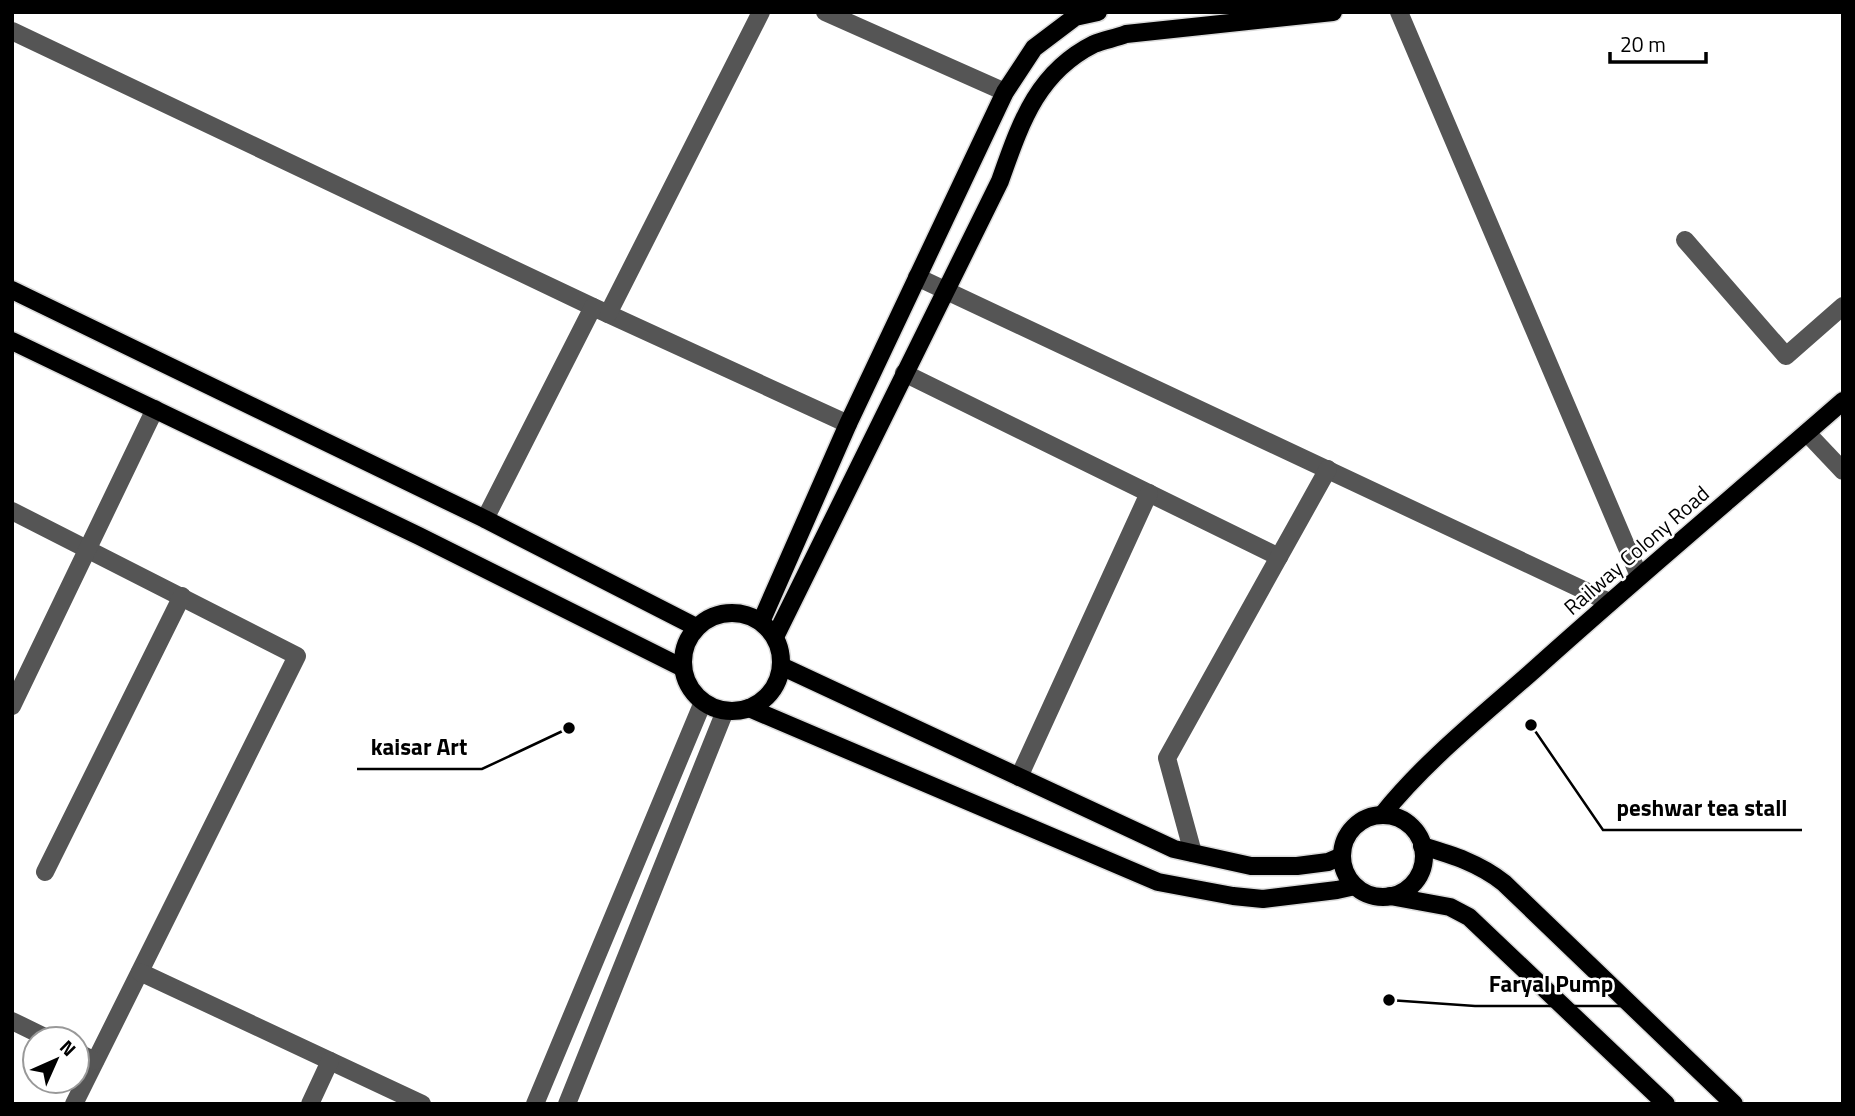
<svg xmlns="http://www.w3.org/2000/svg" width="1855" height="1116" viewBox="0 0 1855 1116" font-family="'Titillium Web',sans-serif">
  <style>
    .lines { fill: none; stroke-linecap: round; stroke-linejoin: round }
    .major-casing { stroke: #dbdbdb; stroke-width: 21 }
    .minor { stroke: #555; stroke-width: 18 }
    .major { stroke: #000; stroke-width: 18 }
    .labels { text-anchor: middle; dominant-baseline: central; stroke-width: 5; stroke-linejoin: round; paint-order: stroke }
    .street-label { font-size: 21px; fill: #000; stroke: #fff }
    .leader { fill: none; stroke: #000; stroke-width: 2.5 }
    .callout-dot { fill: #000; stroke: #fff; stroke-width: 2.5 }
    .callout-label { font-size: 23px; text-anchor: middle; font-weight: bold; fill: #000; stroke: #fff; stroke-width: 5; stroke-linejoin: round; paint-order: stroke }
  </style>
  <rect width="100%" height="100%" fill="#fff"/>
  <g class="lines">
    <defs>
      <g id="major">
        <polyline points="12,290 485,519 696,627"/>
        <polyline points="12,341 419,536 683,668"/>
        <circle cx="732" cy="662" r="49"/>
        <polyline points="761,622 848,424 1005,92 1034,48 1075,17 1098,12"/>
        <path d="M775 637 1000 181C1020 125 1036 73 1094 44 1104 40 1116 38 1126 34L1333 12"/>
        <polyline points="781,666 1174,849 1251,866 1297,866 1328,862 1342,856"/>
        <polyline points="749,708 1158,882 1233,896 1263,899 1337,890 1355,886"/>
        <path d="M1382 815C1426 760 1482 716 1535 669 1636 578 1740 491 1843 401"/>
        <circle cx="1383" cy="856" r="41"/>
        <path d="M1422 846C1452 855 1479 863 1504 883L1734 1104"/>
        <polyline points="1390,896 1450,907 1469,917 1666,1104"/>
      </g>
    </defs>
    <use href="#major" class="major-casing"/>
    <g class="minor">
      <polyline points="825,12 1005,92"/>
      <polyline points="1399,12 1639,576"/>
      <polyline points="12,31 593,307 848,424"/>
      <polyline points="1685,240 1786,356 1843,306"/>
      <polyline points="917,277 1609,602"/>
      <polyline points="608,314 761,12"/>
      <polyline points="904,373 1279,557"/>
      <polyline points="1807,433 1843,471"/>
      <polyline points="12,511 297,656 74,1104"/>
      <polyline points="485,519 593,307"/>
      <polyline points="12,706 155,409"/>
      <polyline points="1019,777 1149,493"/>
      <polyline points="1193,853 1167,758 1328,469"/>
      <polyline points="45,872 182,596"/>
      <polyline points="140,972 422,1104"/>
      <polyline points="12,1021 49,1039"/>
      <polyline points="77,1052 95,1061"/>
      <polyline points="310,1104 330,1061"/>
      <polyline points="535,1104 703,702"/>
      <polyline points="567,1104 725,711"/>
    </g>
    <use href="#major" class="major"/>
  </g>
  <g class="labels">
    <g class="street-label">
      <text transform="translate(1636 550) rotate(-41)">Railway Colony Road</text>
    </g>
  </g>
  <path class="leader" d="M569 728L482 769H357M1531 725L1603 830H1802M1389 1000L1475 1006H1627"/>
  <g class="callout-dot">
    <circle cx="569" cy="728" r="7"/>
    <circle cx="1531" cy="725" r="7"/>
    <circle cx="1389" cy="1000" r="7"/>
  </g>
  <g class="callout-label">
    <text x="419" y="755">kaisar Art</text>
    <text x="1702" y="816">peshwar tea stall</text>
    <text x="1551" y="992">Faryal Pump</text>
  </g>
  <rect width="1855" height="1116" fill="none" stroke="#000000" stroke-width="28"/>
  <g transform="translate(56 1060) rotate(45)"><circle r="33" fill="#ffffff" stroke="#999999" stroke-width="2"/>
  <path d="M0-5L12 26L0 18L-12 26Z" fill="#000000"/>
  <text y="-10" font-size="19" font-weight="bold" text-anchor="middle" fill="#000000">N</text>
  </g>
  <path d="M1610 52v10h96v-10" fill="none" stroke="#000000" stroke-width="3.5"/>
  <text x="1620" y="52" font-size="21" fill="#000000" stroke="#ffffff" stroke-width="5" paint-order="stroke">20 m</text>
</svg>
